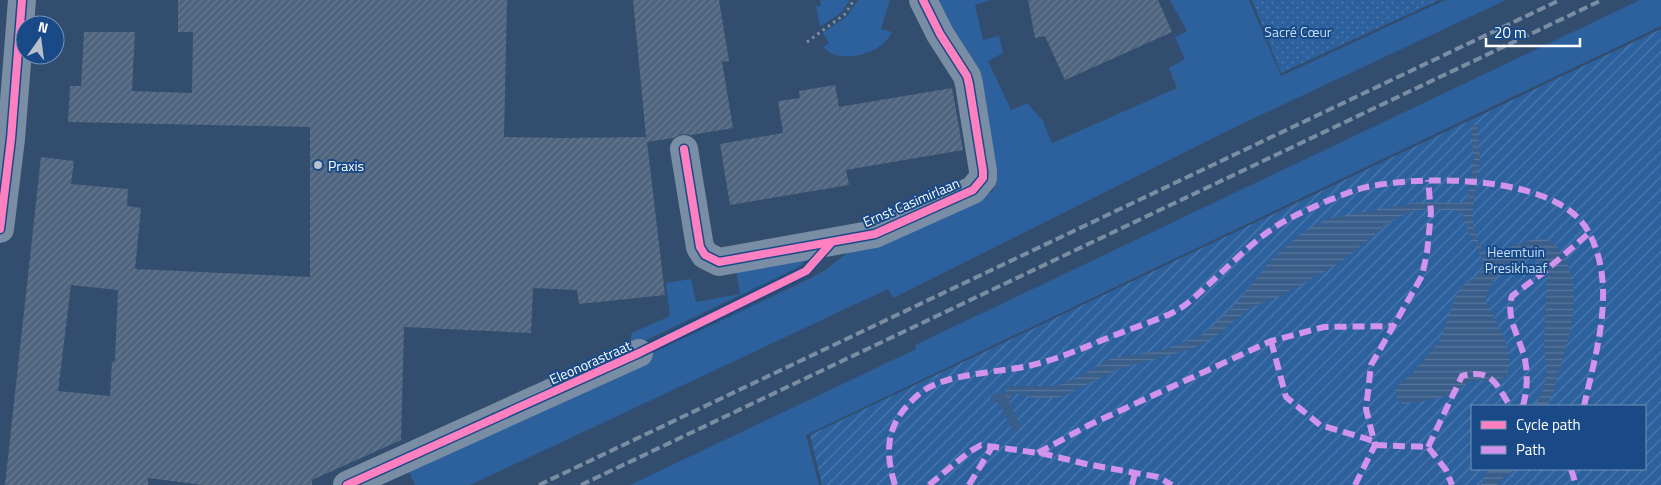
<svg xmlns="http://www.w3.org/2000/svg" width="1661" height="485" viewBox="0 0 1661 485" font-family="'Titillium Web',sans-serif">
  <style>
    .grass { fill: #2c619e }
    .park { fill: url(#park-dots) }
    .garden { fill: url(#garden-furrows); fill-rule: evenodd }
    .water { fill: url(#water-rules) }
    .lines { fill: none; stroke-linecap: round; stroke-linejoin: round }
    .stream { stroke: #3a5e8a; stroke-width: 9 }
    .building { fill: url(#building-hatch); fill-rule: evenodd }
    .path { stroke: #798da4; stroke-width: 3; stroke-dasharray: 2.5 4; stroke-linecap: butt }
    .minor { stroke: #798da4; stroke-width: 28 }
    .rail { stroke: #7a8da3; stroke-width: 4; stroke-dasharray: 9 4; stroke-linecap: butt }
    .quiet { stroke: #d193ec; stroke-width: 6; stroke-dasharray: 12 6; stroke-linecap: butt }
    .cycleway-casing { stroke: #194a87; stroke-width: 11 }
    .cycleway { stroke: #ff80c0; stroke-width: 8 }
    .poi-dot { fill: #b7c1cc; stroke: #194a87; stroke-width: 2 }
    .labels { text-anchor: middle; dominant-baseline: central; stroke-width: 4; stroke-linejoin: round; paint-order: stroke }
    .park-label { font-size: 14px; fill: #c5def9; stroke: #194a87 }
    .poi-label { font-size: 14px; fill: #fff; stroke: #194a87; text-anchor: start }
    .street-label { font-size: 14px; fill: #fff; stroke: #194a87 }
  </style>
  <defs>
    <pattern id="park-dots" width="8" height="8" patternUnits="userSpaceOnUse" patternTransform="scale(1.25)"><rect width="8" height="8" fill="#2c619e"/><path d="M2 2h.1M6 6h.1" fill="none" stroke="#4c79ad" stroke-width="1.8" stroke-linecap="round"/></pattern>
    <pattern id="garden-furrows" width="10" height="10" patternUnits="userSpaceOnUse" patternTransform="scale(1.25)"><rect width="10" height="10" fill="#2c619e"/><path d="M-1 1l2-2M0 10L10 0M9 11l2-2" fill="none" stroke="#4c79ad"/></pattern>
    <pattern id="water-rules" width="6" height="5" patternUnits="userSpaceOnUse" patternTransform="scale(1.25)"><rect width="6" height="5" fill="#3a5e8a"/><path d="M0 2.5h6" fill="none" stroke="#58769c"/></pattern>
    <pattern id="building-hatch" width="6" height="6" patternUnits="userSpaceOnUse" patternTransform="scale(1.25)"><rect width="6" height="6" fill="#4e647f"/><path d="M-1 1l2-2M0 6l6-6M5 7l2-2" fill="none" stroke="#697b92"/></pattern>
  </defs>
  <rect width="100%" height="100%" fill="#324d6e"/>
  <g class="grass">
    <polygon points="820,0 850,0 842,12 820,27 816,6 821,6"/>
    <path d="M858 0H890L881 29 892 32C883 54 839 66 823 47L829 43 823 33 847 16Z"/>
    <polygon points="938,0 991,0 975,5 983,40 999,36 1003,53 988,61 1011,110 1027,103 1043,121 1052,143 1177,88 1169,68 1185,59 1175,37 1187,31 1170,0 1249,0 1281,76 1445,0 1506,0 1227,131 893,298 888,289 470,485 415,485 408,469 811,278 824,271 847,253 881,245 993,191 997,178 981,81 953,33"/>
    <polygon points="1640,0 1661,0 1661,26 806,435 819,485 630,485 916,349 915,345"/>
    <polygon points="804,260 804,263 797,268 638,344 631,342 631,335 634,332 670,316 666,283 691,279 696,302 740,294 736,271"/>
  </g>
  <polygon class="park" points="1252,0 1439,0 1281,73"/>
  <path class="garden" d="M1661 29V485H822L810 435ZM1472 406H1645V469H1472Z"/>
  <g class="water">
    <path d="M1474 125H1477L1480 157 1472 215 1475 233 1484 254C1504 253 1523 238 1543 239 1552 240 1557 246 1561 253 1589 293 1564 351 1553 394L1546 406H1535L1545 385 1546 367 1544 345 1547 273 1542 264 1534 258C1511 259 1492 276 1485 299 1495 322 1517 350 1507 376L1493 383C1467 374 1470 386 1450 394 1435 400 1418 402 1403 404L1397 400 1395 390 1401 381 1411 375 1440 340 1456 295 1465 284 1476 277 1483 269 1481 256 1469 234 1463 214 1457 211 1434 209 1417 210 1394 219 1340 263 1278 297 1250 308 1219 334 1193 349 1121 368 1061 397 1039 399 1015 393 1009 398 1014 415 1020 424 1013 426 1006 418 998 402 1001 394 1011 386H1057L1074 379 1110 359 1165 349 1202 335 1232 308 1272 259 1299 235 1326 219 1420 202 1464 203 1468 198 1474 158 1471 126Z"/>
    <polygon points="1488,469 1516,469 1500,480 1497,485 1481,485"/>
  </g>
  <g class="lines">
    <polyline class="stream" points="995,398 1003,400 1016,426"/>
  </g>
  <g class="building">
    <path d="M178 0H507L504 137 561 138 646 137 633 0H719L729 61 722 62 733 128 691 135 682 134 673 138 647 142 665 295 579 304 577 290 533 288 531 333 404 327 401 440 312 480V485H203L148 478V485H5L41 157 74 161 71 184 128 189 127 206 141 208 135 269 310 277V127L68 122 70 86H81L84 32H135L132 91 192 93 193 32H178ZM71 285 118 290 115 361 112 362 110 396 58 391Z"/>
    <polygon points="1028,0 1158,0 1172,32 1065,80 1045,36 1035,38"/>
    <polygon points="835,85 839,107 952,88 963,150 846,170 849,185 730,205 720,144 783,133 778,101 800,98 799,91"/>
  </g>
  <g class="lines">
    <polyline class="path" points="807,42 845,14 854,0"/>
    <g class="minor">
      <polyline points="684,149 700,247 705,255 719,262 875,234 973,190 983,178 983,171 969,84 967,76 940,34 923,0"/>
      <polyline points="0,229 11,139 22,0"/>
      <polyline points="347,485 639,353"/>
    </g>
    <g class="rail">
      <polyline points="539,485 1560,0"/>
      <polyline points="581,485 1602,0"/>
    </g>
    <g class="quiet">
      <polyline points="1271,341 1286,397 1320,425 1374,441"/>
      <path d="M1523 406C1527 391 1528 375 1525 360 1520 337 1505 318 1512 296L1544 272 1589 233"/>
      <polyline points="1375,445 1428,447 1446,470 1452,485"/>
      <path d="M1428 447 1462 376C1492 368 1496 384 1510 406"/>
      <polyline points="1038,453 1089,425 1271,341 1324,327 1394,326"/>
      <polyline points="1571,469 1576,485"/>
      <path d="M895 485C883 446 888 421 919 394 944 373 996 373 1028 366 1056 360 1083 348 1110 337 1130 329 1152 322 1172 313 1185 307 1197 295 1208 285 1230 265 1253 241 1278 225 1293 215 1350 190 1367 187 1423 175 1556 174 1588 231 1618 285 1596 351 1584 406"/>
      <polyline points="929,485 969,452 981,445 1045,454 1086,464 1158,477 1172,485"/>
      <polyline points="969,485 992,447"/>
      <polyline points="1132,485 1135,473"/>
      <polyline points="1355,485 1375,445 1366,409 1371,365 1422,276 1427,253 1431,212 1428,180"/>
    </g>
    <defs>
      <g id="cycleway">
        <polyline points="684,149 700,247 705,255 719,262 875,234 973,190 983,178 983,171 969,84 967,76 940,34 923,0"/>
        <polyline points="0,229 11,139 22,0"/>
        <polyline points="347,485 639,353 806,271 831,243"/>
      </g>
    </defs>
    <use href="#cycleway" class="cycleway-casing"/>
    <use href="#cycleway" class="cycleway"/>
  </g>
  <circle class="poi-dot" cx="318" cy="165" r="5"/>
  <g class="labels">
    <g class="park-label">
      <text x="1298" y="31">Sacré Cœur</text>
      <text x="1516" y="251">Heemtuin<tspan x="1516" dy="16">Presikhaaf</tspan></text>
    </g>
    <g class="poi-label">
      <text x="328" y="165">Praxis</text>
    </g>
    <g class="street-label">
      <text transform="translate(911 202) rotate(-23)">Ernst Casimirlaan</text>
      <text transform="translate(590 362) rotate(-24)">Eleonorastraat</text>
    </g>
  </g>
  <rect x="1471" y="405" width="175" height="65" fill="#194a87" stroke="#7592b7"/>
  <rect x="1481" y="421" width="25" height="8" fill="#ff80c0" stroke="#7592b7"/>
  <text x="1516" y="430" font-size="15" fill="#ffffff">Cycle path</text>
  <rect x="1481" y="446" width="25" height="8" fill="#d193ec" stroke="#7592b7"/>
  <text x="1516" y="455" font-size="15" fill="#ffffff">Path</text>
  <g transform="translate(40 40) rotate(14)"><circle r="24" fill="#194a87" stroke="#7592b7"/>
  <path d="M0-4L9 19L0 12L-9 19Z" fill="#b7c1cc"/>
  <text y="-8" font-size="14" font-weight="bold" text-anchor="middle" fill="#ffffff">N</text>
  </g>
  <path d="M1486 38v8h94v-8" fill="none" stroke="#ffffff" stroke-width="2.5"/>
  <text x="1494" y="38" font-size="15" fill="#ffffff" stroke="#194a87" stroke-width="4" paint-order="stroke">20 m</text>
</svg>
